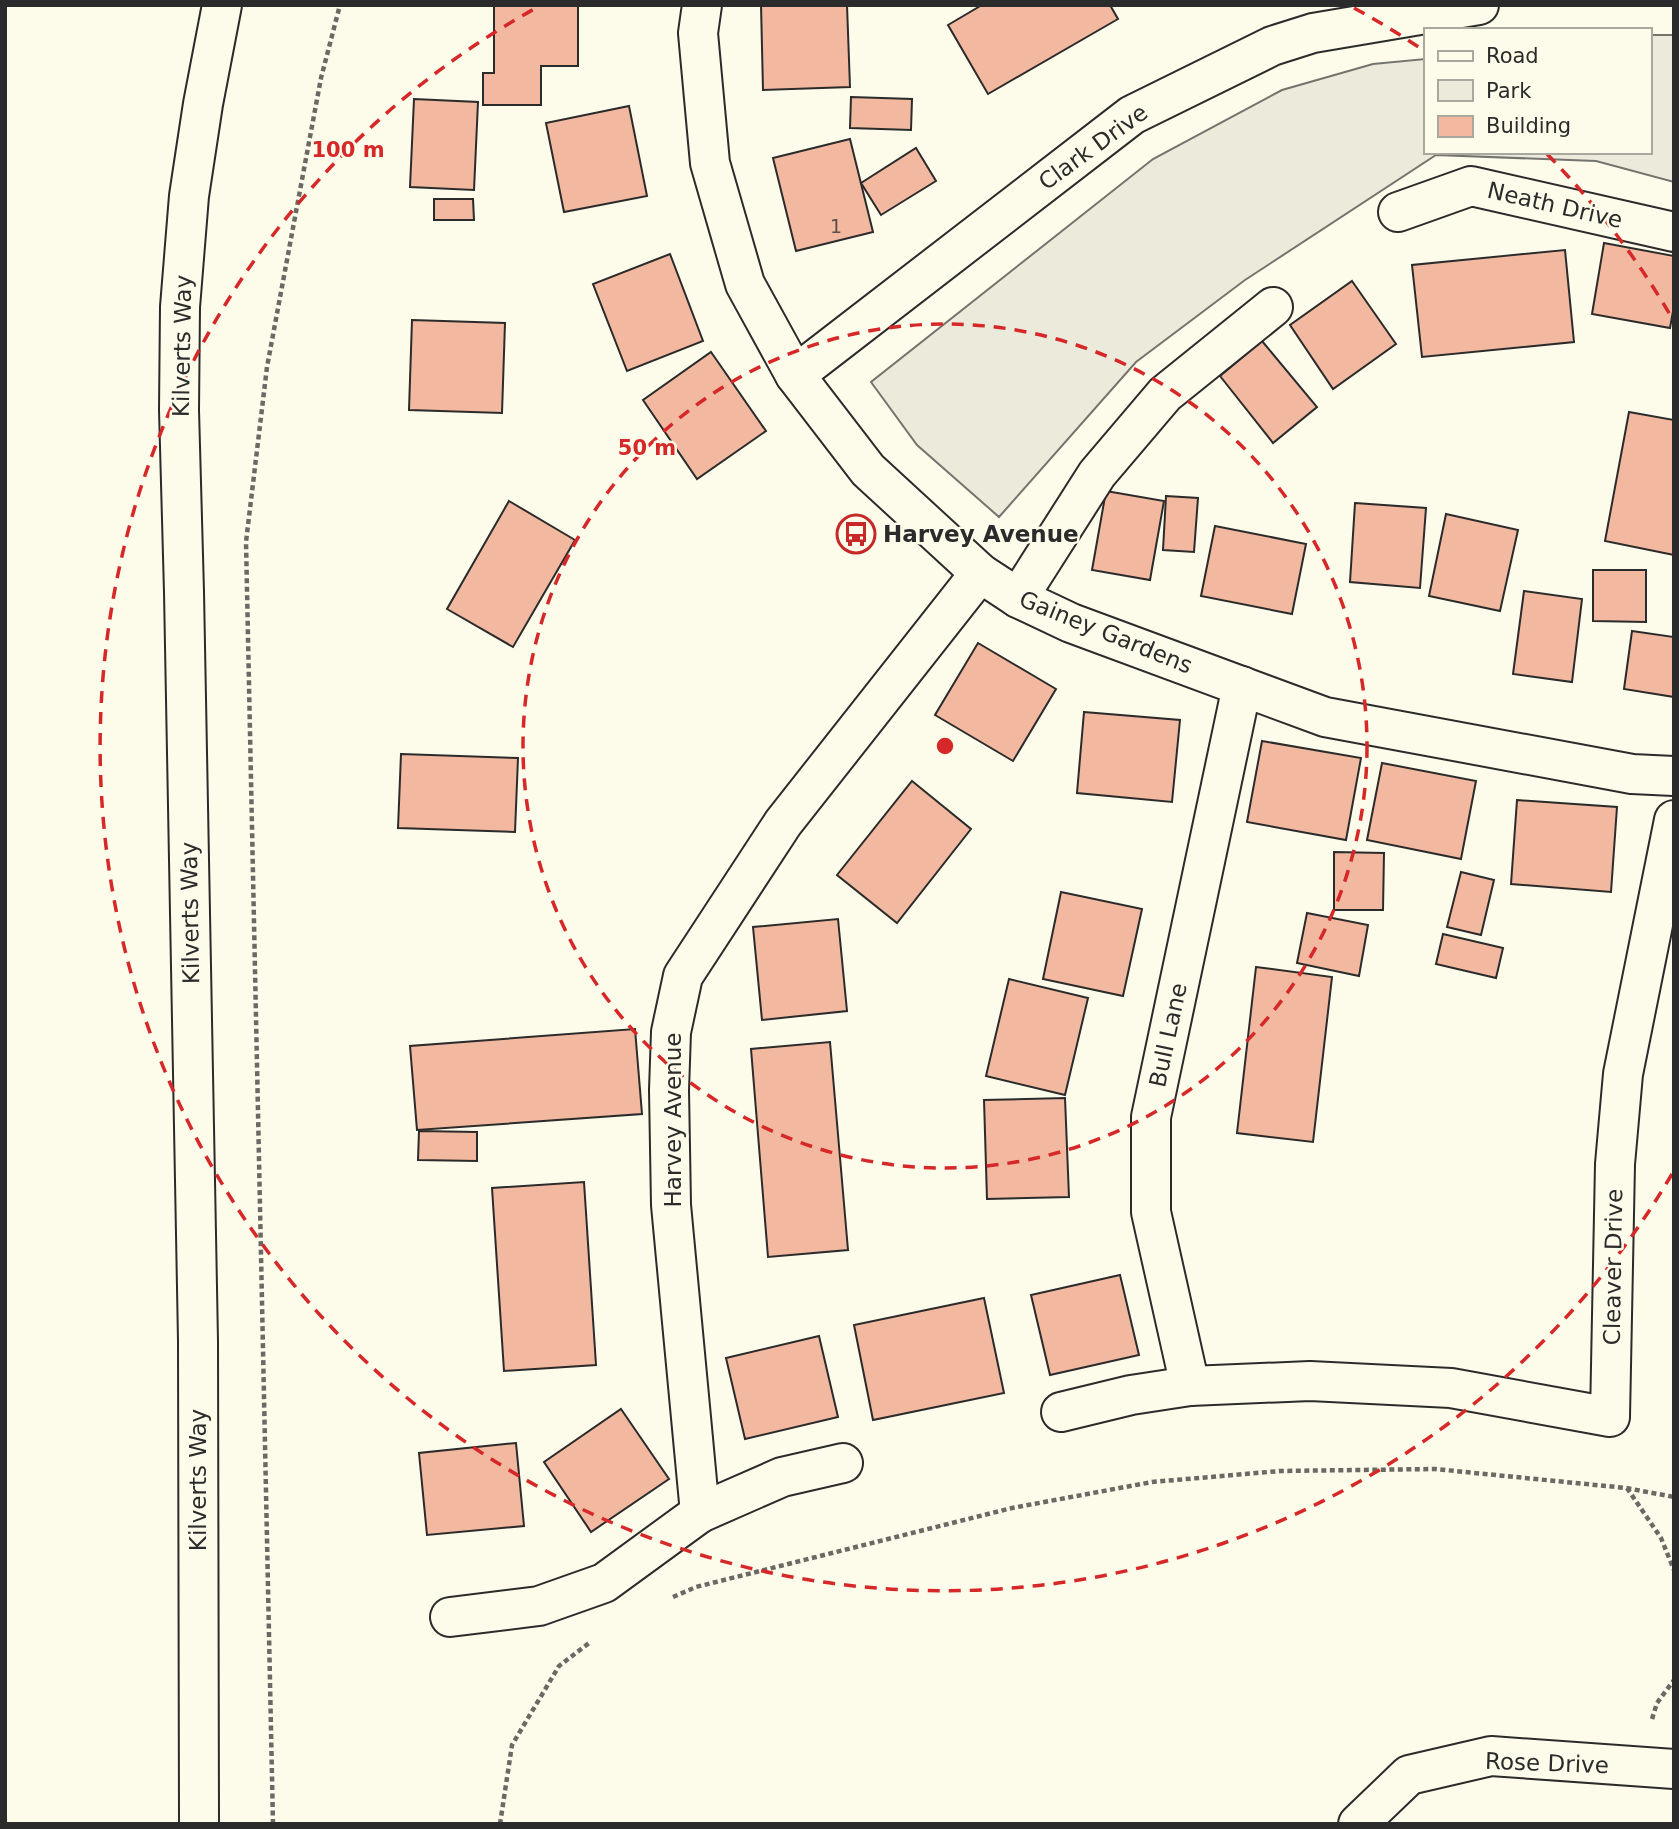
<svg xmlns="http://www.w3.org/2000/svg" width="1679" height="1829" viewBox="0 0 1679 1829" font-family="'DejaVu Sans',sans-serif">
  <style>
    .green { fill: #ecebdb; stroke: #74746e; stroke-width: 2 }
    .building { fill: #f2b8a0; stroke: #2b2b2b; stroke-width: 2 }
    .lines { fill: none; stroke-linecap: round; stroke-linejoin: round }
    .street-casing { stroke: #2b2b2b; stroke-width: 42 }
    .secondary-casing { stroke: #2b2b2b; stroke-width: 42 }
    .path { stroke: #6a6964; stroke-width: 4.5; stroke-dasharray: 5 3.5; stroke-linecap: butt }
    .street { stroke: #fdfbea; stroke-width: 38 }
    .secondary { stroke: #fdfbea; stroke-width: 38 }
    .ring { fill: none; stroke: #d62828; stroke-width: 3.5; stroke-dasharray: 12 9 }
    .labels { text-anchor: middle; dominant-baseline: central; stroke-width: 5; stroke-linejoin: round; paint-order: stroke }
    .number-label { font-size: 19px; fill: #5d4e48 }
    .street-label { font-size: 23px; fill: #2b2b2b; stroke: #fdfbea }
    .poi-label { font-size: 23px; font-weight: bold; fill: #2b2b2b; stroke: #fdfbea; text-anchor: start }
    .centre { fill: #d62828; stroke: #fdfbea; stroke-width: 3.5 }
    .ring-label { font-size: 21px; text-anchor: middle; font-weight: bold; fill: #d62828; stroke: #fdfbea; stroke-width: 5; stroke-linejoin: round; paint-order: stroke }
  </style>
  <rect width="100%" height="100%" fill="#fdfbea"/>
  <polygon class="green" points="1649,35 1674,35 1674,182 1596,161 1436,155 1245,280 1136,362 999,517 917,445 871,382 1153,159 1282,90 1373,64 1425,59 1425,152 1649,152"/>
  <g class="building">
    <polygon points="494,5 578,5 578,66 541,66 541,105 483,105 483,73 494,73"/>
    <polygon points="761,5 847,5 850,87 763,90"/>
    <polygon points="982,5 1110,5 1118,19 988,94 948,25"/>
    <polygon points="851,97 912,99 911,130 850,128"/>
    <polygon points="414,99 478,102 474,190 410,187"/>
    <polygon points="629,106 647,196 564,212 546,123"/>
    <polygon points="850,139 873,232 796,251 773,158"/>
    <polygon points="916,148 936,181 881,215 861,183"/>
    <polygon points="434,199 473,199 474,220 434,220"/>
    <polygon points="1604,243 1674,256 1674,306 1670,328 1592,314"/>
    <polygon points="1565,250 1574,342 1422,357 1412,265"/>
    <polygon points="670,254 703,341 627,371 593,284"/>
    <polygon points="1352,281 1396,344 1333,389 1290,325"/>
    <polygon points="412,320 505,323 502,413 409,410"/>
    <polygon points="1262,341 1317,407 1273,443 1220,376"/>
    <polygon points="711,352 766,431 697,479 643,400"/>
    <polygon points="1629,412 1674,420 1674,555 1605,541"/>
    <polygon points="1106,491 1164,501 1150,580 1092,570"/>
    <polygon points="1166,496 1198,498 1194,552 1163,550"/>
    <polygon points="509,501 575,540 513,647 447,609"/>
    <polygon points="1355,503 1426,508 1420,588 1350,582"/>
    <polygon points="1446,514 1518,530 1500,611 1429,596"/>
    <polygon points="1215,526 1306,544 1292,614 1201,596"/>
    <polygon points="1593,570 1646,570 1646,622 1593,621"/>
    <polygon points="1524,591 1582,599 1572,682 1513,674"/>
    <polygon points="1632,631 1674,637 1674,697 1624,689"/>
    <polygon points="978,643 1056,689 1013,761 935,715"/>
    <polygon points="1084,712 1180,720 1172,802 1077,793"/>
    <polygon points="1262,741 1361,758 1346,840 1247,822"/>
    <polygon points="401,754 518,758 515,832 398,828"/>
    <polygon points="1382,763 1476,781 1461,859 1367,840"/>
    <polygon points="912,781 971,829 897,923 837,875"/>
    <polygon points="1517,800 1617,807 1611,892 1511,884"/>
    <polygon points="1334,852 1384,853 1383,910 1334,910"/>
    <polygon points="1461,872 1494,880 1481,935 1447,927"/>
    <polygon points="1061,892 1142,909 1123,996 1043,979"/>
    <polygon points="1307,913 1368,925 1359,976 1297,963"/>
    <polygon points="838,919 847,1011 762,1020 753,927"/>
    <polygon points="1443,934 1503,948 1496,978 1436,964"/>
    <polygon points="1256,967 1332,977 1313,1142 1237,1133"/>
    <polygon points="1009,979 1088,998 1065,1095 986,1076"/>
    <polygon points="635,1029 642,1114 417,1130 410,1046"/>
    <polygon points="830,1042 848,1250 768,1257 751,1049"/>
    <polygon points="1065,1098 1069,1197 987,1199 984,1100"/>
    <polygon points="419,1131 477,1132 477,1161 418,1160"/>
    <polygon points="584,1182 596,1365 504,1371 492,1188"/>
    <polygon points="1120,1275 1139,1355 1050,1375 1031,1295"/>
    <polygon points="984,1298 1004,1393 873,1420 854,1325"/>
    <polygon points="819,1336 838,1417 745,1439 726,1358"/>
    <polygon points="621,1409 669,1479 591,1532 544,1462"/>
    <polygon points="516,1443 524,1526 427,1535 419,1453"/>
  </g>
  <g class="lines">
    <defs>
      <g id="street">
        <polyline points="702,5 698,33 710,163 745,284 795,375 868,470 980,573 1018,598 1071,623 1325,717 1632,774 1674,776"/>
        <polyline points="1398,212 1471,186 1674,232"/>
        <polyline points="795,375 1132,115 1272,46 1313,33 1479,5"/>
        <polyline points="1018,598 1097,474 1165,394 1273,307"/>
        <polyline points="1242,686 1151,1117 1151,1212 1190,1386 1310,1381 1451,1388 1610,1417 1615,1164 1623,1074 1674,820"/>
        <polyline points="1061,1412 1131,1395 1190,1386"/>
        <polyline points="700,1513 782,1477 843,1463"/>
        <polyline points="450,1617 539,1606 604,1583 700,1513 671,1205 669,1090 671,1032 683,976 783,823 980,573"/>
        <polyline points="1358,1824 1409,1775 1491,1756 1674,1769"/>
      </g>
      <polyline id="secondary" points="199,1824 198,1341 184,592 179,410 180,307 189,196 203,104 222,5"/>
    </defs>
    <use href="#street" class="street-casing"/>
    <use href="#secondary" class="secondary-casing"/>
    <g class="path">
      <polyline points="1627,1488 1661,1538 1674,1570"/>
      <polyline points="673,1597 696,1587 1012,1508 1152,1482 1280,1471 1435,1469 1626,1488 1674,1497"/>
      <polyline points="1652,1719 1657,1703 1674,1680"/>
      <polyline points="273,1824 246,542 267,367 321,78 340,5"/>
      <polyline points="500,1824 512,1745 559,1666 589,1643"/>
    </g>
    <use href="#street" class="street"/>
    <use href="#secondary" class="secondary"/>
  </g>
  <g class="ring">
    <circle cx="945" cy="746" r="422"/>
    <path d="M1672 1174A844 844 0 1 1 536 8M1354 8A844 844 0 0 1 1423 50M1547 154A844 844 0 0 1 1672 318"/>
  </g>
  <defs>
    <symbol id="bus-ring" viewBox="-11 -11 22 22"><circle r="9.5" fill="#fdfbea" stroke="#c62828" stroke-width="1.5"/><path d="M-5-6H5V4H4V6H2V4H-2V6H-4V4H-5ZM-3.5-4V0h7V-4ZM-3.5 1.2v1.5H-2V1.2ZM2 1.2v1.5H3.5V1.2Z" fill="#c62828"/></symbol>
  </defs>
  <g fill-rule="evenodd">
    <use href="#bus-ring" x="834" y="512" width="44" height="44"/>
  </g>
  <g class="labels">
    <g class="number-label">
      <text x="836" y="226">1</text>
    </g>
    <g class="street-label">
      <text transform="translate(1093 147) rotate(-36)">Clark Drive</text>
      <text transform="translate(1555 205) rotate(13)">Neath Drive</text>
      <text transform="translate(182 346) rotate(-89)">Kilverts Way</text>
      <text transform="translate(1106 632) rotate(22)">Gainey Gardens</text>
      <text transform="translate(190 913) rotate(-91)">Kilverts Way</text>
      <text transform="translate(1168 1035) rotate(-78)">Bull Lane</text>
      <text transform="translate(673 1120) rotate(-90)">Harvey Avenue</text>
      <text transform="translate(1613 1267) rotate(-89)">Cleaver Drive</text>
      <text transform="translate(198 1480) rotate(-90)">Kilverts Way</text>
      <text transform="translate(1547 1763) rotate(2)">Rose Drive</text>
    </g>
    <g class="poi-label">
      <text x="883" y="534">Harvey Avenue</text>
    </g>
  </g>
  <circle cx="945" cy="746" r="10" class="centre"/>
  <g class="ring-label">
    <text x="348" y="157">100 m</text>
    <text x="647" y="455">50 m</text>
  </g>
  <rect width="1679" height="1829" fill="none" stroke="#2b2b2b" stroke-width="14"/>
  <rect x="1424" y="28" width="228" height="126" fill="#fdfbea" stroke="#a9a89e" stroke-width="2"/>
  <rect x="1438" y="51" width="35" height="10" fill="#fdfbea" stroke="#a9a89e" stroke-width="2"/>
  <text x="1486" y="63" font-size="21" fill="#2b2b2b">Road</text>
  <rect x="1438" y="80" width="35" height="21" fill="#ecebdb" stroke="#a9a89e" stroke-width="2"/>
  <text x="1486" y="98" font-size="21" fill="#2b2b2b">Park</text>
  <rect x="1438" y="116" width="35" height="21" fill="#f2b8a0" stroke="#a9a89e" stroke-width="2"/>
  <text x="1486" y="133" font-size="21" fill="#2b2b2b">Building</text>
</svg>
